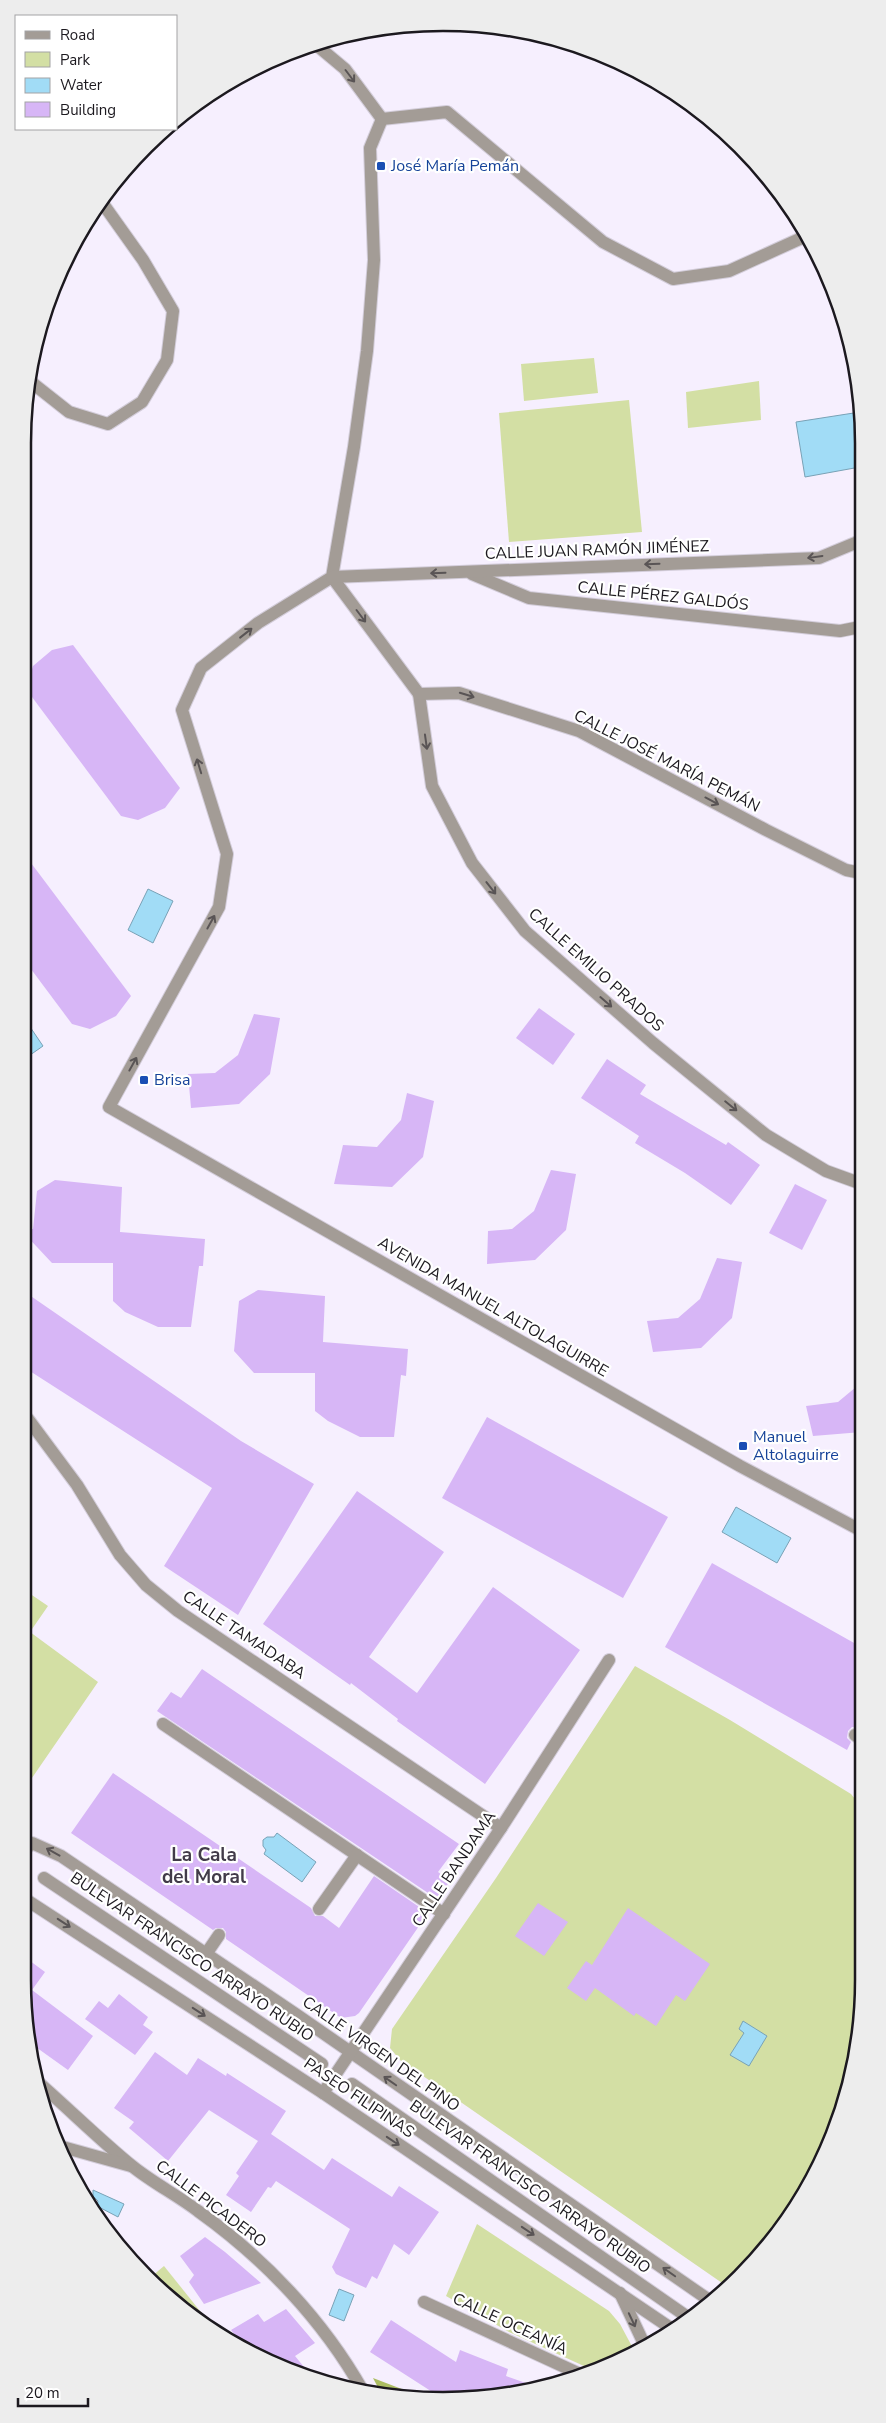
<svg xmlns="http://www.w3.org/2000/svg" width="886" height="2423" viewBox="0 0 886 2423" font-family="'Nunito Sans',sans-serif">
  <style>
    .green { fill: #d3dfa4 }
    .forest { fill: #acbd62 }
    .water { fill: #a1dcf6; stroke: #79a2b6 }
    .building { fill: #d7b6f6 }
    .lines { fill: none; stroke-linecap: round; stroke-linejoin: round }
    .service-casing { stroke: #d3cdda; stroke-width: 14 }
    .pedestrian-casing { stroke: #d3cdda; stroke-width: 14 }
    .minor-casing { stroke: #d3cdda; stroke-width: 14 }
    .service { stroke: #a39c96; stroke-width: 12 }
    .pedestrian { stroke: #a39c96; stroke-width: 12 }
    .minor { stroke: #a39c96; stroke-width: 12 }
    .oneway { stroke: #595455 }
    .transit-dot { fill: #1a4fb4; stroke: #fff; stroke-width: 2 }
    .labels { text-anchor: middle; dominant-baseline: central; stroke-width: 4.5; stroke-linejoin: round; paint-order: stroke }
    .transit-label { font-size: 16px; fill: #164399; stroke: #fff; text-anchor: start }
    .street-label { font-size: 16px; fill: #1c191f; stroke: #fff }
    .quarter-label { font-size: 19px; font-weight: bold; fill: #423b49; stroke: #fff }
    .rim { fill: none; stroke: #1c191f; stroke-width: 2.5 }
  </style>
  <rect width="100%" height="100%" fill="#f6effe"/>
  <g class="green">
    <polygon points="594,358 598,393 524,401 521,364"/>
    <polygon points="759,381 761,420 688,428 686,392"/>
    <polygon points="629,400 642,532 509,542 499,413"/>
    <polygon points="23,1589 48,1606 30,1632 98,1682 23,1791"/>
    <polygon points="635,1666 730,1720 851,1794 863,1809 863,1980 849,2089 820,2166 786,2221 772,2241 725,2285 400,2060 390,2048 392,2029 496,1878"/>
    <polygon points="477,2224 609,2311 620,2324 635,2352 595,2371 509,2332 446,2296"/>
    <polygon points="164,2266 204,2316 201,2318 151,2277"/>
  </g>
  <polygon class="forest" points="373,2378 420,2396 382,2395"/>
  <g class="water">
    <polygon points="860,412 860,467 805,477 796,422"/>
    <polygon points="148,889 173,901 153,943 128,930"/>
    <polygon points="22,1015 43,1046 23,1060 22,1060"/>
    <polygon points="736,1507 791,1538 777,1563 722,1532"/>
    <polygon points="277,1833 316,1862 302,1882 264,1854 266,1850 263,1846 263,1840 267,1837 274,1837"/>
    <polygon points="743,2021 767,2036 749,2066 730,2055 744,2033 739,2029"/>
    <polygon points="93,2190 124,2204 118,2217 97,2206 98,2201 93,2196"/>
    <polygon points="339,2289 354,2295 344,2321 329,2315"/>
  </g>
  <g class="building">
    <polygon points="73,645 180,788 165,808 138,820 121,816 26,689 33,666 52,650"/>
    <polygon points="22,851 131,996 116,1016 90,1029 72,1024 22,957"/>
    <polygon points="539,1008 575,1034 553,1065 516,1038"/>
    <polygon points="254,1014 280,1018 270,1074 239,1104 191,1108 188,1074 215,1073 238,1055"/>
    <polygon points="607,1059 646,1085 640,1094 726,1145 728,1142 760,1165 731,1205 685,1173 635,1143 639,1136 581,1098"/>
    <polygon points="407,1093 434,1101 423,1157 392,1187 334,1184 343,1145 377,1147 401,1120"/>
    <polygon points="551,1170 576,1174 566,1230 535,1260 487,1264 488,1231 512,1229 534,1211"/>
    <polygon points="55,1180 122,1187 120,1232 205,1239 203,1266 199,1266 191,1327 158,1327 125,1312 113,1301 113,1263 52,1263 22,1231 22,1229 33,1229 37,1191"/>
    <polygon points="795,1184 827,1200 802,1250 769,1233"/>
    <polygon points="717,1258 742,1262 732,1318 701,1348 653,1352 647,1321 678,1318 700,1299"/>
    <polygon points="22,1290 241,1441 314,1484 238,1615 164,1566 212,1488 22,1366"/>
    <polygon points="258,1290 325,1296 323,1342 408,1349 406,1376 401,1375 394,1437 360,1437 328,1421 315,1411 315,1373 254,1373 234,1351 239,1301"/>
    <polygon points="862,1382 862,1432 813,1436 806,1406 838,1402"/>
    <polygon points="487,1417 668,1517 623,1598 442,1498"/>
    <polygon points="357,1491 444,1552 369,1657 417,1693 493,1587 580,1650 485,1784 397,1721 398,1719 351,1683 350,1685 263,1624"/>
    <polygon points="712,1563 863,1648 863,1722 859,1728 852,1727 848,1731 847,1738 851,1742 847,1750 665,1647"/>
    <polygon points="202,1669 459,1844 438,1872 450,1881 437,1899 157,1711 171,1692 181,1698"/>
    <polygon points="113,1773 311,1908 315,1916 323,1916 339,1928 374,1876 428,1913 359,2013 355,2016 341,2018 226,1939 226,1932 223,1928 216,1928 213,1930 71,1833"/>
    <polygon points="538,1903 568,1922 544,1956 515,1936"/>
    <polygon points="628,1908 710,1964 685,2001 676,1995 656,2026 636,2013 634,2016 595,1988 586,2001 567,1988 586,1961 592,1965"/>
    <polygon points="22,1955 45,1972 32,1990 93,2036 68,2070 33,2045 22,1980"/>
    <polygon points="119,1994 148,2017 143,2025 153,2032 135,2055 85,2019 99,2001 108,2008"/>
    <polygon points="155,2052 187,2075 198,2058 226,2076 227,2073 286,2111 271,2134 324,2170 332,2158 392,2197 399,2186 439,2212 409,2255 394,2244 377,2279 372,2276 366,2288 336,2274 332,2267 350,2229 276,2181 271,2188 268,2187 251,2212 226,2195 239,2176 236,2173 258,2141 209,2110 168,2161 129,2128 134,2122 114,2108"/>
    <polygon points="205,2237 225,2252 261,2283 204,2304 189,2282 194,2275 180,2256"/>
    <polygon points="286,2309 315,2343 295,2356 314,2379 233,2344 239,2340 231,2330 258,2314 264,2322"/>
    <polygon points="391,2320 456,2362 460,2350 508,2369 506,2376 540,2388 525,2392 437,2395 370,2352"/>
  </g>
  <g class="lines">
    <defs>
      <g id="service">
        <polyline points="163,1724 444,1914"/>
        <polyline points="855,1735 863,1741"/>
        <polyline points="319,1909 357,1855"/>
        <polyline points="206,1954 219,1935"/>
        <polyline points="424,2302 582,2375"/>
      </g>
      <g id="pedestrian">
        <polyline points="44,1878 322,2064"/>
        <polyline points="352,2084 689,2318"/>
      </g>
      <g id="minor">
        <polyline points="314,43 345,69 382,119"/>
        <polyline points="382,119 370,148 374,260 367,351 354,447 332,577 258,623 201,668 182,710 227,854 219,907 109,1107 740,1466 862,1531"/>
        <polyline points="382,119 447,112 603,242 673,279 729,271 804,237"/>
        <polyline points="31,382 69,412 108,424 142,402 167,360 173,311 143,260 101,201"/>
        <polyline points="472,574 529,598 840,631 860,627"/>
        <polyline points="332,577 419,694 432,786 472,863 525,931 653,1043 766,1135 826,1171 862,1184"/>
        <polyline points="332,577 819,558 860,541"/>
        <polyline points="419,694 459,693 579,731 766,830 846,870 861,873"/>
        <polyline points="22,1415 28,1419 77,1485 120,1555 146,1585 178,1611 501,1828"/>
        <polyline points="22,1852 32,1843 61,1856 297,2015 709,2300"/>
        <polyline points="22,1897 323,2093 675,2331"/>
        <path d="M39 2083C70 2110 100 2140 132 2166 153 2183 177 2195 198 2211 264 2258 323 2320 363 2391"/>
        <polyline points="323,2093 501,1828 609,1660"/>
        <polyline points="59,2146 131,2166"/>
        <polyline points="620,2293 645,2346"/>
      </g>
    </defs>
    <use href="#service" class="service-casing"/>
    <use href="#pedestrian" class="pedestrian-casing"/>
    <use href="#minor" class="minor-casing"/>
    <use href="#service" class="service"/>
    <use href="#pedestrian" class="pedestrian"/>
    <use href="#minor" class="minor"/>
  </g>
  <defs><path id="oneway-shaft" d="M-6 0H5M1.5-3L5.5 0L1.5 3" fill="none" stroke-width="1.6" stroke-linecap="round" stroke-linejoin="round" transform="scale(1.25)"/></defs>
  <g class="oneway">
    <use href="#oneway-shaft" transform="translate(350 76) rotate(53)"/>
    <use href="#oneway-shaft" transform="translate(815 557) rotate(172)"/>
    <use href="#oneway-shaft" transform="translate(652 564) rotate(178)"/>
    <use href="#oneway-shaft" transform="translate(438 573) rotate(178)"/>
    <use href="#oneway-shaft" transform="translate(361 616) rotate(53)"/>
    <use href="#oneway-shaft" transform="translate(246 633) rotate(-38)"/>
    <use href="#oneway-shaft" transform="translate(467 695) rotate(17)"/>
    <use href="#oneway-shaft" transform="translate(426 742) rotate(82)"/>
    <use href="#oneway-shaft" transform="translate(199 766) rotate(-107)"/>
    <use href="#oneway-shaft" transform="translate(712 801) rotate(28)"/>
    <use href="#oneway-shaft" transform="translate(491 888) rotate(52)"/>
    <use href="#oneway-shaft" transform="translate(211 922) rotate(-61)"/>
    <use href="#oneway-shaft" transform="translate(606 1002) rotate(41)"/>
    <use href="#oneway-shaft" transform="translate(133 1064) rotate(-61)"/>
    <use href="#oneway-shaft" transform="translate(731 1106) rotate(39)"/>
    <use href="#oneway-shaft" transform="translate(53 1852) rotate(-151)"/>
    <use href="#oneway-shaft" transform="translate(64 1923) rotate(33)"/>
    <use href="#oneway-shaft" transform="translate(199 2012) rotate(33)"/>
    <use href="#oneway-shaft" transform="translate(390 2081) rotate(-145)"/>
    <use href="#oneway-shaft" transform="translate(393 2141) rotate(34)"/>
    <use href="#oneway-shaft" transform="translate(528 2231) rotate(34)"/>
    <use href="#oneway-shaft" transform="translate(669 2272) rotate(-145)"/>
    <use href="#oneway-shaft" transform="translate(632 2320) rotate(65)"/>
  </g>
  <g class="transit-dot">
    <rect x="376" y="161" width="10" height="10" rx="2.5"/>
    <rect x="139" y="1075" width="10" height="10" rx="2.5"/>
    <rect x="738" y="1441" width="10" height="10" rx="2.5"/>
  </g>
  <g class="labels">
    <g class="transit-label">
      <text x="391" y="166">José María Pemán</text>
      <text x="154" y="1080">Brisa</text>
      <text x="753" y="1437">Manuel<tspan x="753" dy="18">Altolaguirre</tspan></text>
    </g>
    <g class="street-label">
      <text transform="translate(597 550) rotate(-2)">CALLE JUAN RAMÓN JIMÉNEZ</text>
      <text transform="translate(663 596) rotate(6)">CALLE PÉREZ GALDÓS</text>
      <text transform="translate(667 761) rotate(27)">CALLE JOSÉ MARÍA PEMÁN</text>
      <text transform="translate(596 970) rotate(42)">CALLE EMILIO PRADOS</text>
      <text transform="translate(493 1307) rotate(30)">AVENIDA MANUEL ALTOLAGUIRRE</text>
      <text transform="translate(244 1635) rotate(34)">CALLE TAMADABA</text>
      <text transform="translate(454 1869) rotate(-56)">CALLE BANDAMA</text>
      <text transform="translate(192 1957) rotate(34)">BULEVAR FRANCISCO ARRAYO RUBIO</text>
      <text transform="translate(381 2054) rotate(35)">CALLE VIRGEN DEL PINO</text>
      <text transform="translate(359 2098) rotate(34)">PASEO FILIPINAS</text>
      <text transform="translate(530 2187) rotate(35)">BULEVAR FRANCISCO ARRAYO RUBIO</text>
      <text transform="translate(211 2204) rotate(37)">CALLE PICADERO</text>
      <text transform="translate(510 2324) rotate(25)">CALLE OCEANÍA</text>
    </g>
    <g class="quarter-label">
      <text x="204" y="1855">La Cala<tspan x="204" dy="22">del Moral</tspan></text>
    </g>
  </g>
  <path d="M0 0H886V2423H0ZM443 31H443A412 412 0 0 1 855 443V1980A412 412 0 0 1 443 2392H443A412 412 0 0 1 31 1980V443A412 412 0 0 1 443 31Z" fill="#ededed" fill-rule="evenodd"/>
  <path class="rim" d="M443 31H443A412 412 0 0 1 855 443V1980A412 412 0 0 1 443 2392H443A412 412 0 0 1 31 1980V443A412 412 0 0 1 443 31Z"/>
  <rect x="15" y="15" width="162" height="115" fill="#ffffff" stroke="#a4a3a5"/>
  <rect x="25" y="31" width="25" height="8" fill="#a39c96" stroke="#a4a3a5"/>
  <text x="60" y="40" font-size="15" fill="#1c191f">Road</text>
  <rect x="25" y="52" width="25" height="15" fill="#d3dfa4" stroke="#a4a3a5"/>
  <text x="60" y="65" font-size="15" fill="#1c191f">Park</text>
  <rect x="25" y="78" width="25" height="15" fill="#a1dcf6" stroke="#a4a3a5"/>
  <text x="60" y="90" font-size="15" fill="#1c191f">Water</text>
  <rect x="25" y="102" width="25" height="15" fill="#d7b6f6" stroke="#a4a3a5"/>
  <text x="60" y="115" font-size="15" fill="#1c191f">Building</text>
  <path d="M18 2398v8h70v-8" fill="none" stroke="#1c191f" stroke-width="2.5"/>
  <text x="25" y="2398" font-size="15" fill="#1c191f" stroke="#ffffff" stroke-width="4" paint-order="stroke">20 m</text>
</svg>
